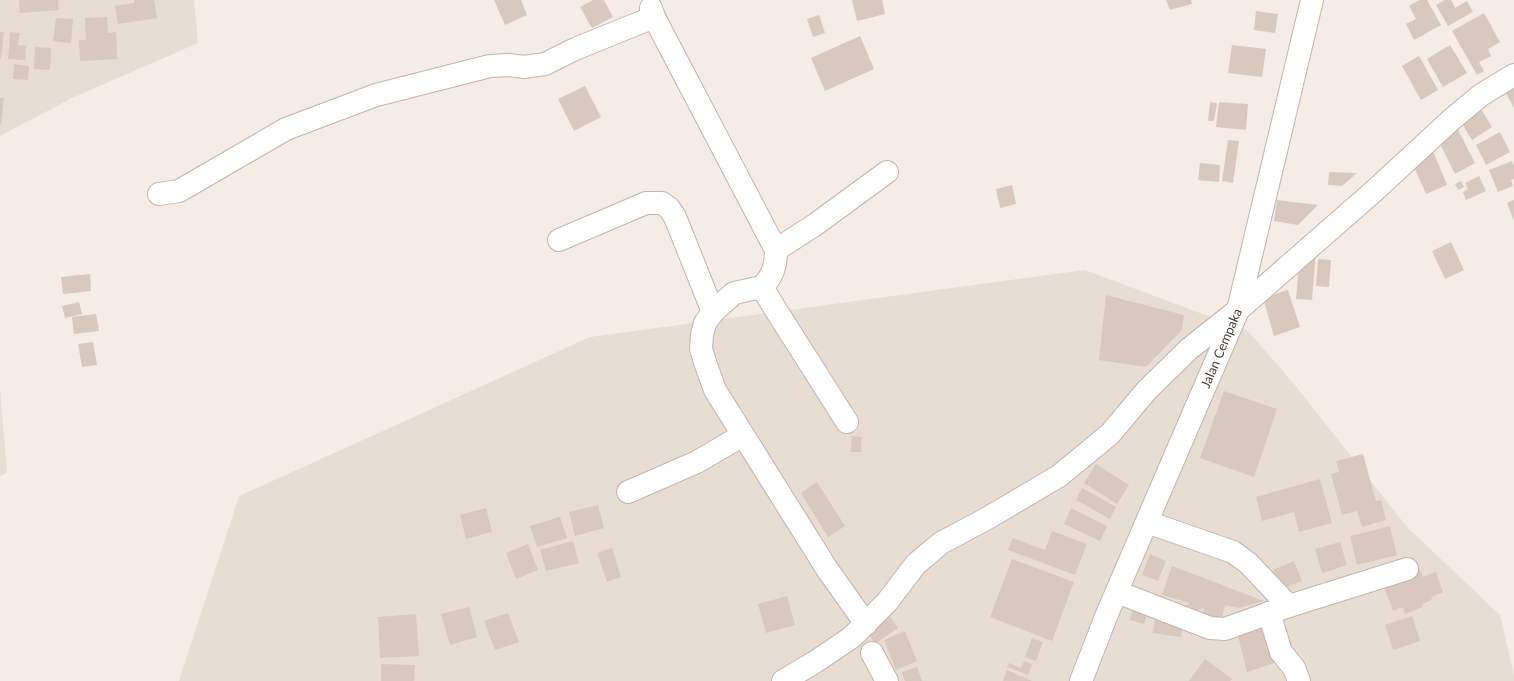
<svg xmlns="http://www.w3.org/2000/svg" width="1514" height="681" viewBox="0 0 1514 681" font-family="Lato,sans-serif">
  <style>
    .residential { fill: #e8ddd3 }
    .building { fill: #d9c8bd }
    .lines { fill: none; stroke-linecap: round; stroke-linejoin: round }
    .street-casing { stroke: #c2b4aa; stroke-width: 24 }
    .street { stroke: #fff; stroke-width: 22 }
    .labels { text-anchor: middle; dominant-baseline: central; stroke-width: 4; stroke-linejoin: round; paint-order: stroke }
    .street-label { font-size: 13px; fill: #463b34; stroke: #fff }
  </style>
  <rect width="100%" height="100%" fill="#f4ece5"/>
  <g class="residential">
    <polygon points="0,0 194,0 198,43 72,98 0,136"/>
    <polygon points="1085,270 1248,331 1294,384 1407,527 1500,615 1514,675 1514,681 179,681 239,496 383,431 590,337"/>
    <polygon points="0,388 7,473 0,476"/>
  </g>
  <g class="building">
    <polygon points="19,0 58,0 59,10 20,13"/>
    <polygon points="134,0 154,0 157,18 118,24 115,6 134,3"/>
    <polygon points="494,0 521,0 527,15 505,25"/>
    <polygon points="593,0 604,0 613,17 592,28 580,7"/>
    <polygon points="852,0 882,0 885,14 857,21"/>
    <polygon points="1166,0 1191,0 1192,4 1170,10"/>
    <polygon points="1419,0 1427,0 1441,25 1414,40 1406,24 1416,19 1409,6"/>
    <polygon points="1445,0 1451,0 1455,8 1467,1 1473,12 1448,26 1436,5"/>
    <polygon points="1256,11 1278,14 1275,33 1254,30"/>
    <polygon points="1484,13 1500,42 1488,49 1491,56 1479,62 1484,71 1477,75 1452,31"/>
    <polygon points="819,15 825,33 813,37 807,19"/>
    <polygon points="107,17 108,33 116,32 117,59 80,61 79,40 86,40 85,18"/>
    <polygon points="56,18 73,19 71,43 53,41"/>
    <polygon points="0,32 4,32 1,59 0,59"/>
    <polygon points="10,32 20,33 18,45 26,46 25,60 8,59"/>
    <polygon points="860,36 874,69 825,91 811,58"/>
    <polygon points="1232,45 1266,49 1262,77 1228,73"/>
    <polygon points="1450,45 1467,73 1443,87 1427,59"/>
    <polygon points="35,47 51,48 50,70 34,69"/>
    <polygon points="1419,56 1438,90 1421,100 1402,66"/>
    <polygon points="14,64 29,66 28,80 13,79"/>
    <polygon points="1514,77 1514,108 1501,84"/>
    <polygon points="585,86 601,117 574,131 558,99"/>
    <polygon points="0,98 4,98 1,124 0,124"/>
    <polygon points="1210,102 1217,103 1214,121 1208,121"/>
    <polygon points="1219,102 1248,104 1246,130 1216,127"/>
    <polygon points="1478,104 1492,127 1472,140 1458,117"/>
    <polygon points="1458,130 1475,163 1455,174 1438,140"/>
    <polygon points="1500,132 1510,152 1486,165 1476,145"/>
    <polygon points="1228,140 1239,141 1233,183 1222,181"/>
    <polygon points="1433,151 1447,185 1426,194 1411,160"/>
    <polygon points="1512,161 1514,166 1514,179 1511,180 1513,186 1498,192 1489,170"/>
    <polygon points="1200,163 1220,165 1219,182 1198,180"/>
    <polygon points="1329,172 1357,173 1342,186 1328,185"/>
    <polygon points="1479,176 1486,191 1466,200 1463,192 1468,189 1465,183"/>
    <polygon points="1461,181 1464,187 1458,190 1455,184"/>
    <polygon points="1012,185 1016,204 1000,208 996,189"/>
    <polygon points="1277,200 1318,205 1298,225 1274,221"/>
    <polygon points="1514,200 1514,221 1507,203"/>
    <polygon points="1451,242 1464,270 1445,279 1432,251"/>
    <polygon points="1316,250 1312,300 1296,299 1299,265"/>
    <polygon points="1318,259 1331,260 1329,287 1316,286"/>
    <polygon points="90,274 91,291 63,294 61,277"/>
    <polygon points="1288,290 1300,327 1274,336 1263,298"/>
    <polygon points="1106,295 1184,315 1182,330 1146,367 1099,360"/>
    <polygon points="79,302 82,314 65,318 62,306"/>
    <polygon points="96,314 99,331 74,334 72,317"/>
    <polygon points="93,342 97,365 82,367 78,344"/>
    <polygon points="1224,391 1277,409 1254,477 1200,458"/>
    <polygon points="852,436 862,437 861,452 851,452"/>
    <polygon points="1363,454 1376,501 1381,500 1386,520 1362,527 1357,511 1342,515 1331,474 1339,472 1336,461"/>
    <polygon points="1096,464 1129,485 1117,504 1084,483"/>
    <polygon points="1320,479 1332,523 1299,532 1294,512 1262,521 1256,497"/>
    <polygon points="817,482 845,526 828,537 801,493"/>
    <polygon points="1082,488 1116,507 1110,519 1076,500"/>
    <polygon points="598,505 604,528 575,536 569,512"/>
    <polygon points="486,508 492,532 466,539 460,515"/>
    <polygon points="1071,508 1107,526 1100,541 1064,524"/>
    <polygon points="560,517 567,538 537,547 530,526"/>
    <polygon points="1390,526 1397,555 1357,565 1350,536"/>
    <polygon points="1052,531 1087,544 1075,575 1008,550 1013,538 1045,550"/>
    <polygon points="573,541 579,563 546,571 540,550"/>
    <polygon points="1340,542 1347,565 1322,573 1315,549"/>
    <polygon points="528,544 538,570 516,579 506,553"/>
    <polygon points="612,548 621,577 607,582 597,553"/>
    <polygon points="1150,554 1166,561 1158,581 1142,575"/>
    <polygon points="1012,559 1074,582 1052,641 990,617"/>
    <polygon points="1294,561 1302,581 1281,589 1273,570"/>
    <polygon points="1172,566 1264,601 1239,608 1225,605 1221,622 1202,617 1204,608 1188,613 1179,609 1190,603 1162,595"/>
    <polygon points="1420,570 1423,577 1436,572 1443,592 1431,597 1432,600 1422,604 1423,607 1405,614 1403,607 1393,611 1383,584"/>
    <polygon points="787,596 795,625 766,633 758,604"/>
    <polygon points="1134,605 1148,610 1144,624 1130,620"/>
    <polygon points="469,607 477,637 450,645 441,614"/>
    <polygon points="508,613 519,642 495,650 484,621"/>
    <polygon points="888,613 898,628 875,644 865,628"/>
    <polygon points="416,614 419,656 380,658 378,617"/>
    <polygon points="1156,614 1184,619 1181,637 1153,633"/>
    <polygon points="1412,616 1420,641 1393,650 1385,625"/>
    <polygon points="1269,622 1280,661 1247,672 1237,632"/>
    <polygon points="905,631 917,661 896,670 884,640"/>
    <polygon points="1032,638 1043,642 1036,661 1025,657"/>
    <polygon points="1205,659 1232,679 1230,681 1189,681"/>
    <polygon points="1024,661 1032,664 1028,675 1007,667 1009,663 1021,668"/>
    <polygon points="381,664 415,665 414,681 381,681"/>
    <polygon points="917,667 922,681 905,681 902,672"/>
    <polygon points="1007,670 1032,681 1003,681"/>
  </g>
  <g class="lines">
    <defs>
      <g id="street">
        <path d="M651 8 654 17 776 250C776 265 773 276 762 287"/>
        <polyline points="159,194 179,191 286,129 376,95 490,66 508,65 524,67 545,64 575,49 654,17"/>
        <polyline points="559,240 646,203 662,203 669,208 675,217 713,312"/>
        <polyline points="776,250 816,224 887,172"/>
        <polyline points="847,422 774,307 762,287 734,293 713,312 705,323 702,335 701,349 706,365 715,390 827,569 866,624"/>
        <polyline points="628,492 697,462 743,435"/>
        <polyline points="1147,522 1233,552 1248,563 1289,606"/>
        <polyline points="1117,592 1210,628 1225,629 1289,606 1407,569"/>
        <polyline points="1269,613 1281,652 1294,668 1299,681"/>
        <polyline points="872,653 887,681"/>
        <polyline points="783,681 815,662 852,637 887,602 916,564 941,543 986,519 1059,476 1110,434 1147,390 1189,349 1238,310 1373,192 1451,120 1481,95 1514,75"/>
        <polyline points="1081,681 1107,614 1238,310 1312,0"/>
      </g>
    </defs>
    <use href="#street" class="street-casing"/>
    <use href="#street" class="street"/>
  </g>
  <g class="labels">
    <g class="street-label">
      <text transform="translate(1221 348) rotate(-67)">Jalan Cempaka</text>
    </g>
  </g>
</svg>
